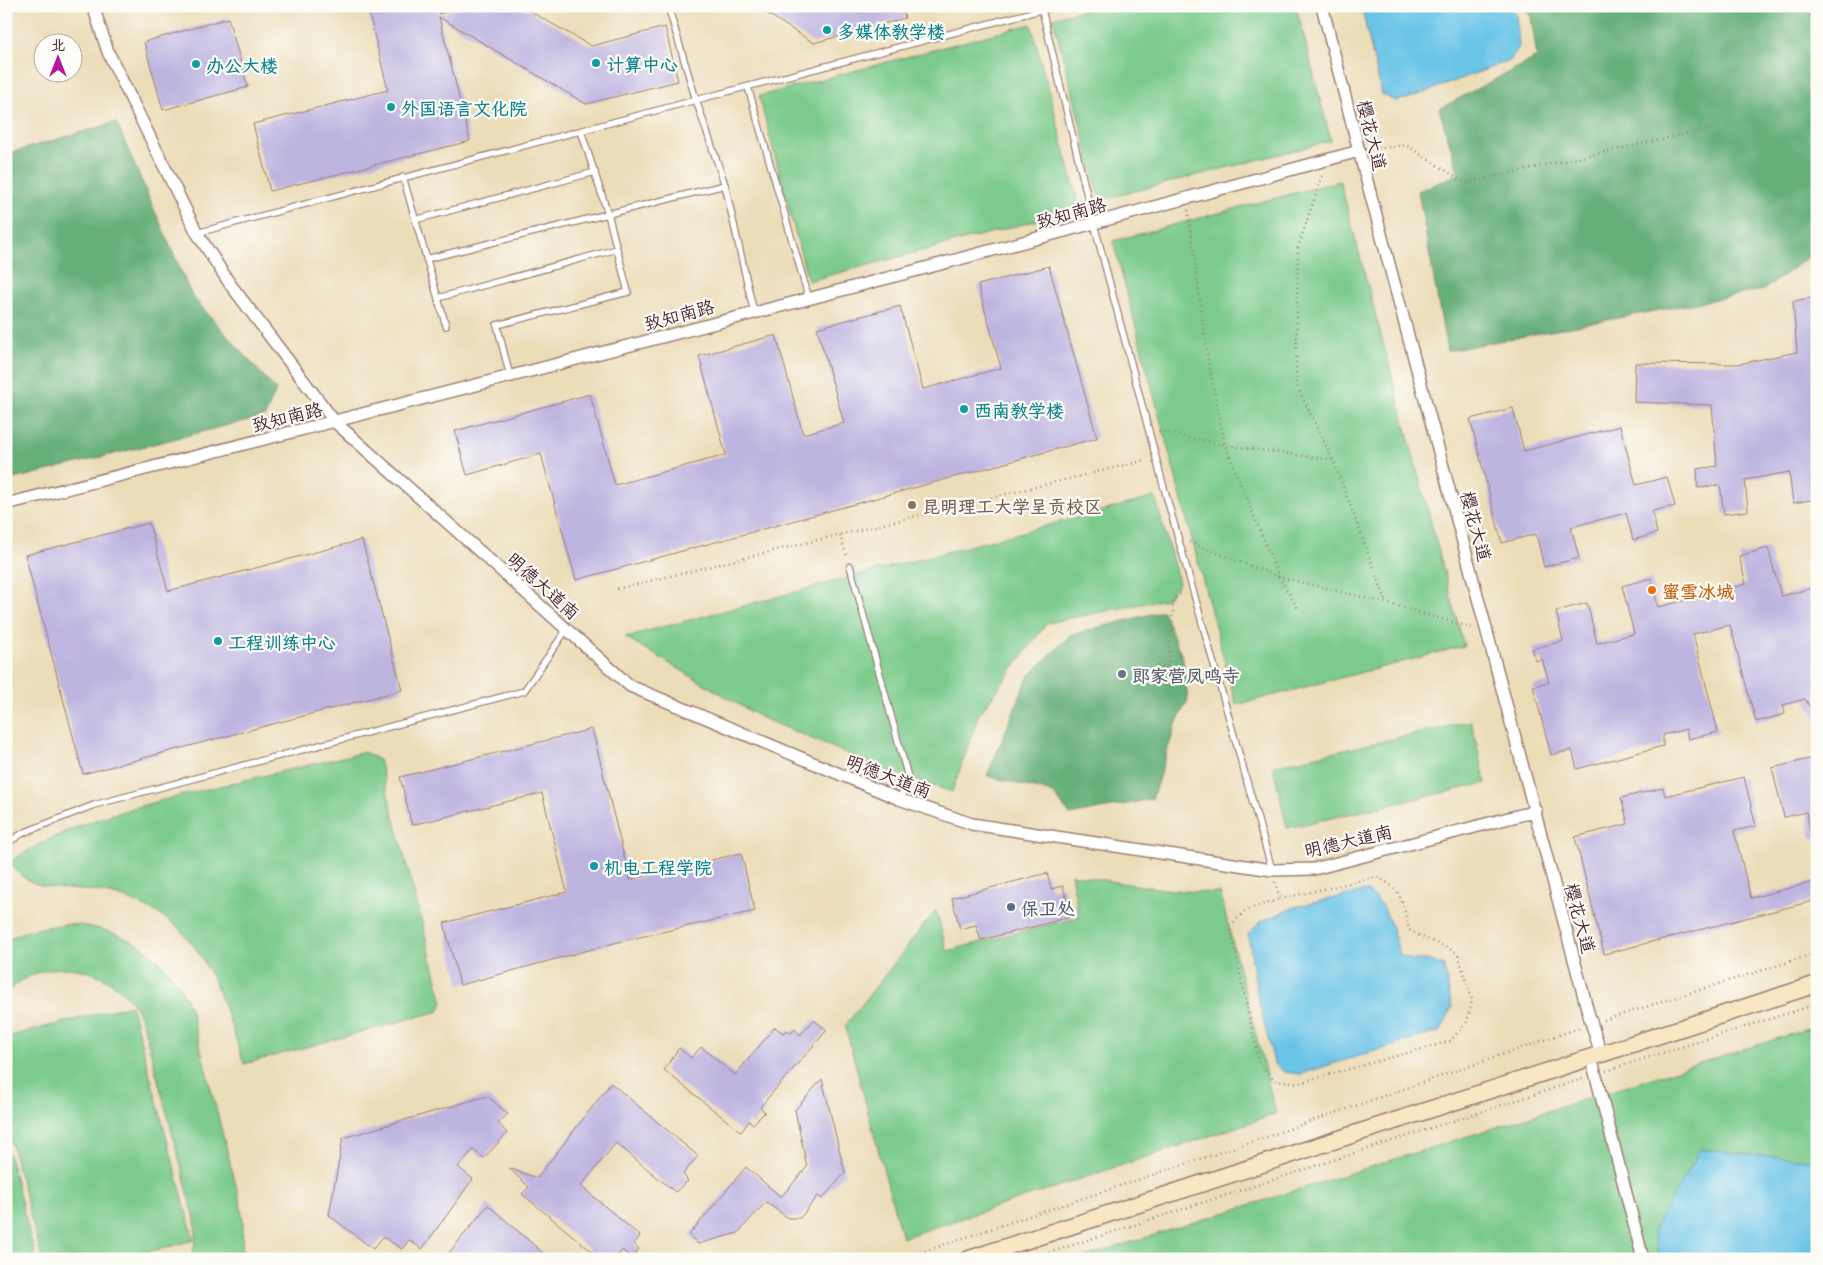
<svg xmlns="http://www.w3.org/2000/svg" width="1823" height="1265" viewBox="0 0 1823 1265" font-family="'Playpen Sans','LXGW WenKai TC',sans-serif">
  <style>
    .green { fill: #7ccb8c; stroke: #63755c }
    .forest { fill: #65af78; stroke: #586752 }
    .water { fill: #6ac4e7; stroke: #5a7289 }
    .building { fill: #bdb4e0 }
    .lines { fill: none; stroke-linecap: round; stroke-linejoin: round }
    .lane-casing { stroke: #9b7e72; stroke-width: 8 }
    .street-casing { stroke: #9b7e72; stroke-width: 14 }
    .secondary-casing { stroke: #9b7e72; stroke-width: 19 }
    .path { stroke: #9b7e72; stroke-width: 2.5; stroke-dasharray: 1 4; stroke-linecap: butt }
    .lane { stroke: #fff; stroke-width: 5.5 }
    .street { stroke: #fff; stroke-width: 11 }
    .secondary { stroke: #f9e7c3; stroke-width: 16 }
    .culture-dot { fill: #0f9aa8; stroke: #fdfcf7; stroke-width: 2 }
    .education-dot { fill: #8d6e63; stroke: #fdfcf7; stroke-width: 2 }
    .food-dot { fill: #e8710a; stroke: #fdfcf7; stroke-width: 2 }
    .worship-dot { fill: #6b7280; stroke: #fdfcf7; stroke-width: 2 }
    .service-dot { fill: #5c6f8a; stroke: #fdfcf7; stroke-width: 2 }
    .labels { text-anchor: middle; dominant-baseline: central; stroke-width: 4.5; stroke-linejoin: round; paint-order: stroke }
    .culture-label { font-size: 18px; font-weight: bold; fill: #0d838f; stroke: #fdfcf7; text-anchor: start }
    .street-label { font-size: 18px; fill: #4a1f2b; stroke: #fdfcf7 }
    .education-label { font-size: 18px; font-weight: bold; fill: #785e54; stroke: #fdfcf7; text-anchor: start }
    .food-label { font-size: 18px; font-weight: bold; fill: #c56008; stroke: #fdfcf7; text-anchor: start }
    .worship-label { font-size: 18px; font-weight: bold; fill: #5b616d; stroke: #fdfcf7; text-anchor: start }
    .service-label { font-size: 18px; font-weight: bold; fill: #4e5e75; stroke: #fdfcf7; text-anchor: start }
  </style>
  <rect width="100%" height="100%" fill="#fdfcf7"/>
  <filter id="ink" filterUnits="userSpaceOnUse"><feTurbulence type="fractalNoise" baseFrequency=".02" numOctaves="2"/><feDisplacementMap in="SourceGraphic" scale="10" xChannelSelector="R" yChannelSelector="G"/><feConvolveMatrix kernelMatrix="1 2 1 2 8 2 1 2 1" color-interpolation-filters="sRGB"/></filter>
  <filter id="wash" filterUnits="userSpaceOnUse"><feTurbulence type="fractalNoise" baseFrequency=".0096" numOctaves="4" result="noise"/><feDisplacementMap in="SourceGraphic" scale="20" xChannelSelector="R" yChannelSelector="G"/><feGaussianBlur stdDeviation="1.12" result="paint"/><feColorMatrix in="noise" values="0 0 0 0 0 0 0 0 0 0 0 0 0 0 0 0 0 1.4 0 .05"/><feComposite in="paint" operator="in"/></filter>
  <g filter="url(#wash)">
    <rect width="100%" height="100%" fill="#ecddb9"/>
    <g class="green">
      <polygon points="1097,6 1296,6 1331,141 1100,200 1053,18"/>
      <polygon points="1031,24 1080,209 808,281 759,96"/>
      <polygon points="1340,181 1464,646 1236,705 1113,241"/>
      <polygon points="1155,497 1179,583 1166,599 1047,623 979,714 952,792 891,772 760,717 625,637"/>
      <polygon points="1471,721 1486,783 1287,828 1273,766"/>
      <path d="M364 752 379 760 443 1003 439 1011 244 1064C229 1020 217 973 186 936 166 913 128 896 99 892 65 886 30 895 10 862 70 821 142 805 212 788 263 776 313 764 364 752Z"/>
      <path d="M1071 874C1121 884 1169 891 1220 893L1276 1114 902 1238 845 1026 936 910 947 951 1079 917Z"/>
      <path d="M71 924C128 930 167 954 190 1008L240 1201 243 1222 242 1259H192L196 1237 195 1219 143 1023C123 967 47 948 6 994V940C27 929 48 926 71 924Z"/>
      <polygon points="131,1005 194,1240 121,1259 42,1259 6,1124 6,1037"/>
      <polygon points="1817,1026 1817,1259 1078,1259"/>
      <polygon points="6,1143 35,1255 37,1259 6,1259"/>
    </g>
    <g class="forest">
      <polygon points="1523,6 1817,6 1817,251 1763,290 1447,351 1418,191 1459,174 1439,109 1537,57 1531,17"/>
      <polygon points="116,122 192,296 276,390 265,416 6,481 6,154"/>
      <polygon points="1163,611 1183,659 1188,700 1176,724 1152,799 1070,815 1053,793 987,776 1028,677 1070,635"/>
    </g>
    <g class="water">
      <polygon points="1361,6 1509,6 1516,14 1519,46 1511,60 1407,99 1395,101 1382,94"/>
      <path d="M1366 891C1389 904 1392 931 1400 955L1411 960H1427L1444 966 1452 1007 1441 1031 1300 1074 1284 1072 1274 1063 1257 993 1248 934 1260 922 1295 907Z"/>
      <polygon points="1700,1149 1817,1161 1817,1259 1660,1259 1653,1231"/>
    </g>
    <g id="blocks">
      <g class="building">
        <polygon points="367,6 437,6 439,14 465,6 521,6 591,46 665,27 678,81 586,104 439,17 470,141 270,191 253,124 388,90"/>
        <polygon points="755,6 902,6 905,18 814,43"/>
        <polygon points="228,18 248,87 163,110 144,42"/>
        <polygon points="1049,266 1097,438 576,580 541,454 467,475 455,431 590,394 615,485 726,455 699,356 776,335 803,434 844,423 817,328 900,306 923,389 1001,368 978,285"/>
        <polygon points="1817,297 1817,499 1793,503 1789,472 1745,480 1748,511 1724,514 1720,485 1698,488 1697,469 1717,466 1712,405 1634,402 1635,363 1738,364 1797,352 1793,301"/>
        <polygon points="1513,408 1524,451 1620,426 1636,485 1667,477 1675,506 1652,511 1657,533 1633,540 1626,513 1571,527 1579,558 1544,567 1536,534 1502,543 1470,419"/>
        <polygon points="149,523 168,591 362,540 402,690 83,774 25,555"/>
        <polygon points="1768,548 1781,596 1817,587 1817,719 1805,699 1783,705 1785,714 1756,722 1730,625 1693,634 1718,732 1688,739 1686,729 1663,735 1663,746 1577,769 1572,750 1551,755 1533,686 1549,682 1542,659 1536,661 1532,649 1563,641 1556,611 1587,603 1597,643 1634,634 1622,586 1651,578 1658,607 1695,598 1746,584 1739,556"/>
        <polygon points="592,729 630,880 741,853 755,911 622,941 460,985 444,923 567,892 542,793 412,825 400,777"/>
        <polygon points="1817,757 1817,837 1812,838 1806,812 1784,817 1772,768"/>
        <polygon points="1744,777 1756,826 1734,831 1751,898 1817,881 1817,900 1604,954 1575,837 1628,824 1621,798 1663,788 1665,796"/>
        <polygon points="1047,873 1051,889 1063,886 1071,917 981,940 976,925 960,929 952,898"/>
        <polygon points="814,1020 827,1030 760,1107 765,1112 753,1124 749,1121 741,1132 664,1070 679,1048 691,1058 701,1047 735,1075 775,1027 783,1033 787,1030 791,1033 795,1029 800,1035"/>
        <polygon points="822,1079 845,1173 822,1199 818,1196 800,1218 788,1218 766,1202 738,1233 698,1244 689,1235 746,1167 781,1197 807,1167 795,1110"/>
        <polygon points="611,1083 698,1156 683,1174 688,1181 675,1192 616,1143 581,1186 640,1236 634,1244 639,1249 632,1258 622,1250 616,1259 601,1259 522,1194 529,1187 509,1168 537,1178"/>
        <polygon points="487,1096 508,1114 498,1123 507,1133 484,1158 473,1150 458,1167 473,1179 422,1249 409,1240 402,1249 383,1237 373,1249 329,1215 343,1138"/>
        <polygon points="488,1205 550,1259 444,1259"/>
      </g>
    </g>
  </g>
  <g filter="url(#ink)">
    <use href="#blocks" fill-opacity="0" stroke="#9b7e72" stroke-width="1"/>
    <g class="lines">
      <defs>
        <g id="lane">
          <polyline points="668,6 696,100 725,185"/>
          <polyline points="1042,10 1094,224 1164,488 1272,870"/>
          <polyline points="748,87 809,299"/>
          <polyline points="403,177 446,326"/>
          <polyline points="415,220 595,172"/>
          <polyline points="197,233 696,100 1056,6"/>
          <polyline points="426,259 608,214 581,131"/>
          <polyline points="438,298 617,249"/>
          <polyline points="510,376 497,325 628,292 608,214 725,185 754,313"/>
          <polyline points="850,566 909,781 899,799"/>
          <polyline points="6,844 23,833 94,805 524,691 567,629"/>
        </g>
        <g id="street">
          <polyline points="93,6 108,52 197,233 230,284 335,422 630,686 899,799 972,824 1272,870 1314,869 1536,811"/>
          <polyline points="1322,6 1359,151 1588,1012 1601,1054"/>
          <path d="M6 504C458 391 909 275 1359 151"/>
          <polyline points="1591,1057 1643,1259"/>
        </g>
        <polyline id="secondary" points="969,1259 1817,984"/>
      </defs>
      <use href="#lane" class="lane-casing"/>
      <use href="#street" class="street-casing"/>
      <use href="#secondary" class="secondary-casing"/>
      <g class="path">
        <polyline points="1373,149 1406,145 1465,183 1717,127"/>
        <polyline points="1322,176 1298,247 1296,384 1333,460 1387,603"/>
        <polyline points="1188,210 1208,360 1225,445 1279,577 1299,610"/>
        <polyline points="1159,431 1225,445 1333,460"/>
        <polyline points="840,535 847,557"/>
        <polyline points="1189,542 1279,577 1387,603 1473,628"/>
        <polyline points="617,589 1146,460"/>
        <polyline points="1157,666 1168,666 1174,600 1182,592"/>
        <path d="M1275 882 1280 899 1246 910 1230 926 1259 1063 1274 1080 1299 1083 1450 1041 1467 1022 1472 1000 1458 954C1443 944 1426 940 1409 930 1403 904 1403 888 1376 877L1280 899"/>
        <polyline points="1604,1020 1817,953"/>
        <polyline points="1606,1071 1817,1004"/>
        <polyline points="901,1259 1266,1137 1579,1028"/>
        <polyline points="1030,1259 1585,1078"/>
      </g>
      <use href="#lane" class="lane"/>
      <use href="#street" class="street"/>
      <use href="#secondary" class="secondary"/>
    </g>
  </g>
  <g class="culture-dot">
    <circle cx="827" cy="30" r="5"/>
    <circle cx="596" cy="63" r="5"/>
    <circle cx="196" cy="64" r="5"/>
    <circle cx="391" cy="107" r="5"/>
    <circle cx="964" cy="409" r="5"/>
    <circle cx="218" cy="641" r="5"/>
    <circle cx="594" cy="866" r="5"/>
  </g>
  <circle class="education-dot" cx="912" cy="505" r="5"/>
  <circle class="food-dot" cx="1652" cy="590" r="5"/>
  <circle class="worship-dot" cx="1122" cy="674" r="5"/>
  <circle class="service-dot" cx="1011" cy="907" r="5"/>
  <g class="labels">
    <g class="culture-label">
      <text x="837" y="30">多媒体教学楼</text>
      <text x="606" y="63">计算中心</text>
      <text x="206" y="64">办公大楼</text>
      <text x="401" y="107">外国语言文化院</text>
      <text x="974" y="409">西南教学楼</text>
      <text x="228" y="641">工程训练中心</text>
      <text x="604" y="866">机电工程学院</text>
    </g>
    <g class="street-label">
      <text transform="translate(1373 135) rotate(76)">樱花大道</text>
      <text transform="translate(1071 212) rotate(-15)">致知南路</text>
      <text transform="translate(679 314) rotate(-15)">致知南路</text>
      <text transform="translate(287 416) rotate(-14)">致知南路</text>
      <text transform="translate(1477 526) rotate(75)">樱花大道</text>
      <text transform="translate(544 585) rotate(42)">明德大道南</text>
      <text transform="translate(889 775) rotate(21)">明德大道南</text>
      <text transform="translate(1348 840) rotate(-13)">明德大道南</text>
      <text transform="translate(1581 918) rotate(75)">樱花大道</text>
    </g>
    <g class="education-label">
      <text x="922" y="505">昆明理工大学呈贡校区</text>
    </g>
    <g class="food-label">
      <text x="1662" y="590">蜜雪冰城</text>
    </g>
    <g class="worship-label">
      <text x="1132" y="674">郎家营凤鸣寺</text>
    </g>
    <g class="service-label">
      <text x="1021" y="907">保卫处</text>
    </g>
  </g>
  <rect width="1823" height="1265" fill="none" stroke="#fdfcf7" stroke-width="25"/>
  <g transform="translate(58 58)"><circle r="24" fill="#fdfcf7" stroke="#b5a4a5"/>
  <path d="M0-4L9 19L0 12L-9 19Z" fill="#b5179e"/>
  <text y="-8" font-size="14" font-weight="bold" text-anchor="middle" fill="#4a1f2b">北</text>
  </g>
</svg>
